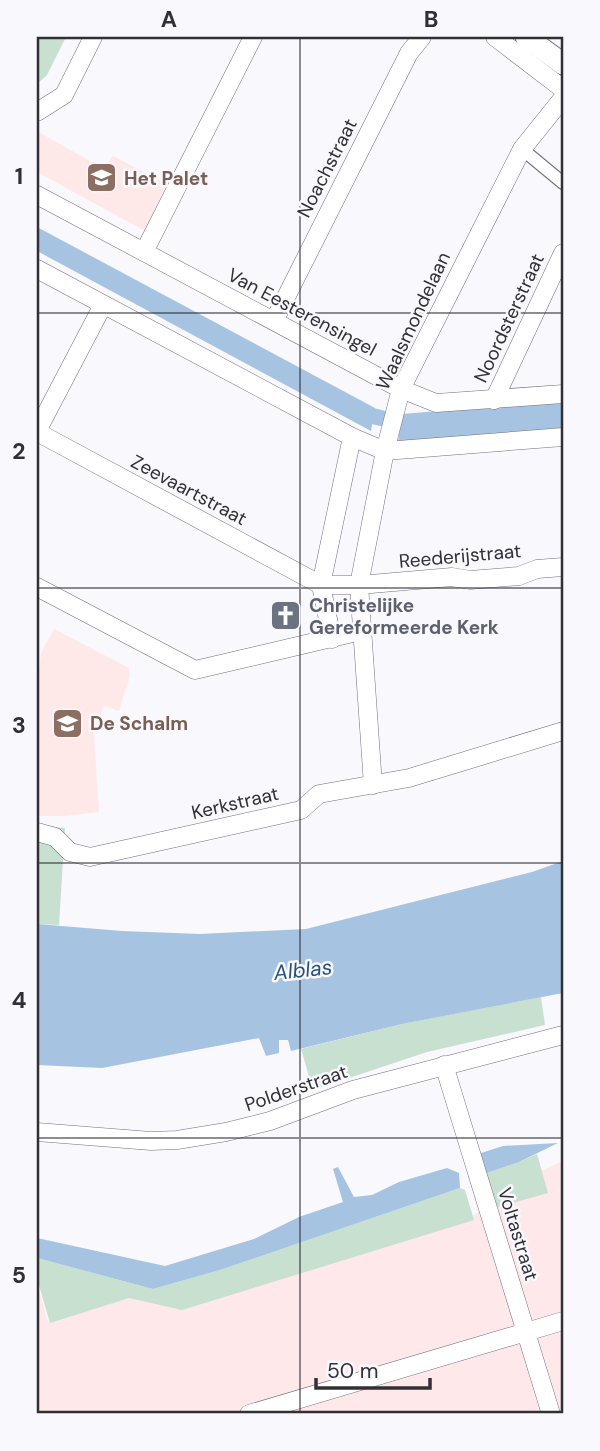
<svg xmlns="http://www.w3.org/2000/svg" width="600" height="1451" viewBox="0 0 600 1451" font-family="'DM Sans',sans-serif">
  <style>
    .industrial { fill: #fee8ea }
    .education { fill: #fee9e8 }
    .green { fill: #c7e0cf }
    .water { fill: #a6c3e1 }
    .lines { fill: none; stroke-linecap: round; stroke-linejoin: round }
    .canal { stroke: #a6c3e1; stroke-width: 16 }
    .pedestrian-casing { stroke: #746e80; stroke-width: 14 }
    .minor-casing { stroke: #746e80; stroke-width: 19 }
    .tertiary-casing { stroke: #746e80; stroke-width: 23 }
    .pedestrian { stroke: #fff; stroke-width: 12 }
    .minor { stroke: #fff; stroke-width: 18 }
    .tertiary { stroke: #fff; stroke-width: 21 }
    .grid { fill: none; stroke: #323037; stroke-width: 2; stroke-opacity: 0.55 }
    .labels { text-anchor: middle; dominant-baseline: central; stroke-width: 5; stroke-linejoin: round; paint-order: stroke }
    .street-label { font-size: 19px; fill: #323037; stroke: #f9f8fc }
    .education-label { font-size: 19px; font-weight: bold; fill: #785e54; stroke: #f9f8fc; text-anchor: start }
    .worship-label { font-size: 19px; font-weight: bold; fill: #5b616d; stroke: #f9f8fc; text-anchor: start }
    .water-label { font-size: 21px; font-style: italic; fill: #28527b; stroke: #f9f8fc }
    .neatline { fill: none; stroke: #323037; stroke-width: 2.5 }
    .grid-label { font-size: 23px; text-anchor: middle; font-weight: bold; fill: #323037 }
  </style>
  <rect width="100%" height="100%" fill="#f9f8fc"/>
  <polygon class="industrial" points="563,1161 563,1414 37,1414 37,1284 48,1322 127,1296 471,1217 534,1174"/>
  <g class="education">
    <polygon points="37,131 104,169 113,156 167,184 145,231 37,172"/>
    <polygon points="54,629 129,668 130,676 119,711 104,706 94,735 99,812 65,816 37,816 37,691 41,653"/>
  </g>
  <g class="green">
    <polygon points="37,37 66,37 47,75 37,84"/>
    <polygon points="37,825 65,828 59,925 37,924"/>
    <polygon points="541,997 545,1025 427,1052 313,1090 301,1049 402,1024"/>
    <polygon points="537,1154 548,1193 495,1208 484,1174 519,1162"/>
    <polygon points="460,1188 465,1190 474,1220 182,1310 129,1298 50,1323 37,1279 37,1258 153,1289 220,1270"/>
  </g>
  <g class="water">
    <polygon points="37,227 375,408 371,431 37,251"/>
    <polygon points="563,401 563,429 398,442 402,414"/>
    <polygon points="563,861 563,993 402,1024 291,1051 288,1040 279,1040 279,1053 266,1056 259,1038 102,1068 37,1065 37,924 122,931 200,934 306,929 532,872"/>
    <polygon points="558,1143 519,1162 484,1174 478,1154 503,1146"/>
    <polygon points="338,1167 354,1197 372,1195 399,1182 447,1168 459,1173 460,1188 220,1270 153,1289 37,1258 37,1238 165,1266 254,1239 299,1217 343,1202 333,1169"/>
  </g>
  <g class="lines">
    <polyline class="canal" points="354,409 364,414 381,418"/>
    <defs>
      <polyline id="pedestrian" points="522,149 563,183"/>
      <g id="minor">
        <polyline points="495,37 563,89"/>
        <polyline points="37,112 64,95 93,37"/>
        <polyline points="37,195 401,389 436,403 563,394"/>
        <polyline points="144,252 253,37"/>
        <polyline points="37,269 352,437 385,451 563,437"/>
        <polyline points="274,321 409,53 422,37"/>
        <polyline points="494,400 563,253"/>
        <polyline points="37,431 103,305"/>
        <polyline points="37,432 321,585 359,585 452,577 470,580 519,576 537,569 563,567"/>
        <polyline points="37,587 195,670 361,631"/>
        <polyline points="332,639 321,585 352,437"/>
        <polyline points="373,785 359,585 385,451 401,389 522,149 563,98"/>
        <polyline points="37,832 55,837 70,852 90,857 301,810 319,794 409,778 563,731"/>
        <polyline points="444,1065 551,1414"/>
        <polyline points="37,1132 151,1141 177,1140 226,1132 270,1121 353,1090 563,1035"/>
        <polyline points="249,1414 563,1321"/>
      </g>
      <polyline id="tertiary" points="526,37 563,64"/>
    </defs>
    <use href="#pedestrian" class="pedestrian-casing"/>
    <use href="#minor" class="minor-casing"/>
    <use href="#tertiary" class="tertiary-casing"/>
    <use href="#pedestrian" class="pedestrian"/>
    <use href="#minor" class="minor"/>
    <use href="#tertiary" class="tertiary"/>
  </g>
  <path class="grid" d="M300 37V1414M37 313H563M37 588H563M37 863H563M37 1138H563"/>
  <defs>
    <symbol id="school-square" viewBox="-11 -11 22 22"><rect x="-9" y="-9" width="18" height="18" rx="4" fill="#8d6e63" stroke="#f9f8fc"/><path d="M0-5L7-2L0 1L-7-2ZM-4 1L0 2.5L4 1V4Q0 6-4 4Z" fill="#fff"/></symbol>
    <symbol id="church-square" viewBox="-11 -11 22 22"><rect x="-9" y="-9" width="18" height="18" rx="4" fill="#6b7280" stroke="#f9f8fc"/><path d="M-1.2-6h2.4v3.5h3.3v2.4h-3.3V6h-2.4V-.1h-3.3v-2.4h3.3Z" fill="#fff"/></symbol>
  </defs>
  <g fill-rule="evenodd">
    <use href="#school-square" x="84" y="160" width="35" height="35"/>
    <use href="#church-square" x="268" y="598" width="35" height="35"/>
    <use href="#school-square" x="50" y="706" width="35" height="35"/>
  </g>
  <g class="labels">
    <g class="street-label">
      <text transform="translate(327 168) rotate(-63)">Noachstraat</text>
      <text transform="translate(302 312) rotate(28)">Van Eesterensingel</text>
      <text transform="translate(509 318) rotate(-65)">Noordsterstraat</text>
      <text transform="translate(413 321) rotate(-65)">Waalsmondelaan</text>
      <text transform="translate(189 490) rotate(28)">Zeevaartstraat</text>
      <text transform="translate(460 556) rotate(-5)">Reederijstraat</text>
      <text transform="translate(235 803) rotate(-13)">Kerkstraat</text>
      <text transform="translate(296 1088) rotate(-19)">Polderstraat</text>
      <text transform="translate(518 1234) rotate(73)">Voltastraat</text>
    </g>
    <g class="education-label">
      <text x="124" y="178">Het Palet</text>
      <text x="90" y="723">De Schalm</text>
    </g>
    <g class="worship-label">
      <text x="309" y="605">Christelijke<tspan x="309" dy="22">Gereformeerde Kerk</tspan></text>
    </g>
    <g class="water-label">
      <text transform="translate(303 970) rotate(-6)">Alblas</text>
    </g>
  </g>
  <rect width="600" height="1451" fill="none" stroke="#f9f8fc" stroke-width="77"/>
  <path d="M316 1378v10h114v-10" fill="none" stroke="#323037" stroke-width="3.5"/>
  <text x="327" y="1378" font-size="21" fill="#323037" stroke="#f9f8fc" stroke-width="5" paint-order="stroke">50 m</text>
  <rect x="38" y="38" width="524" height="1374" class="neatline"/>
  <g class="grid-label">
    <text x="169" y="27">A</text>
    <text x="431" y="27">B</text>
    <text x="19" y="184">1</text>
    <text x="19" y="459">2</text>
    <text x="19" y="733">3</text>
    <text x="19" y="1008">4</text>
    <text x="19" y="1283">5</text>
  </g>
</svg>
